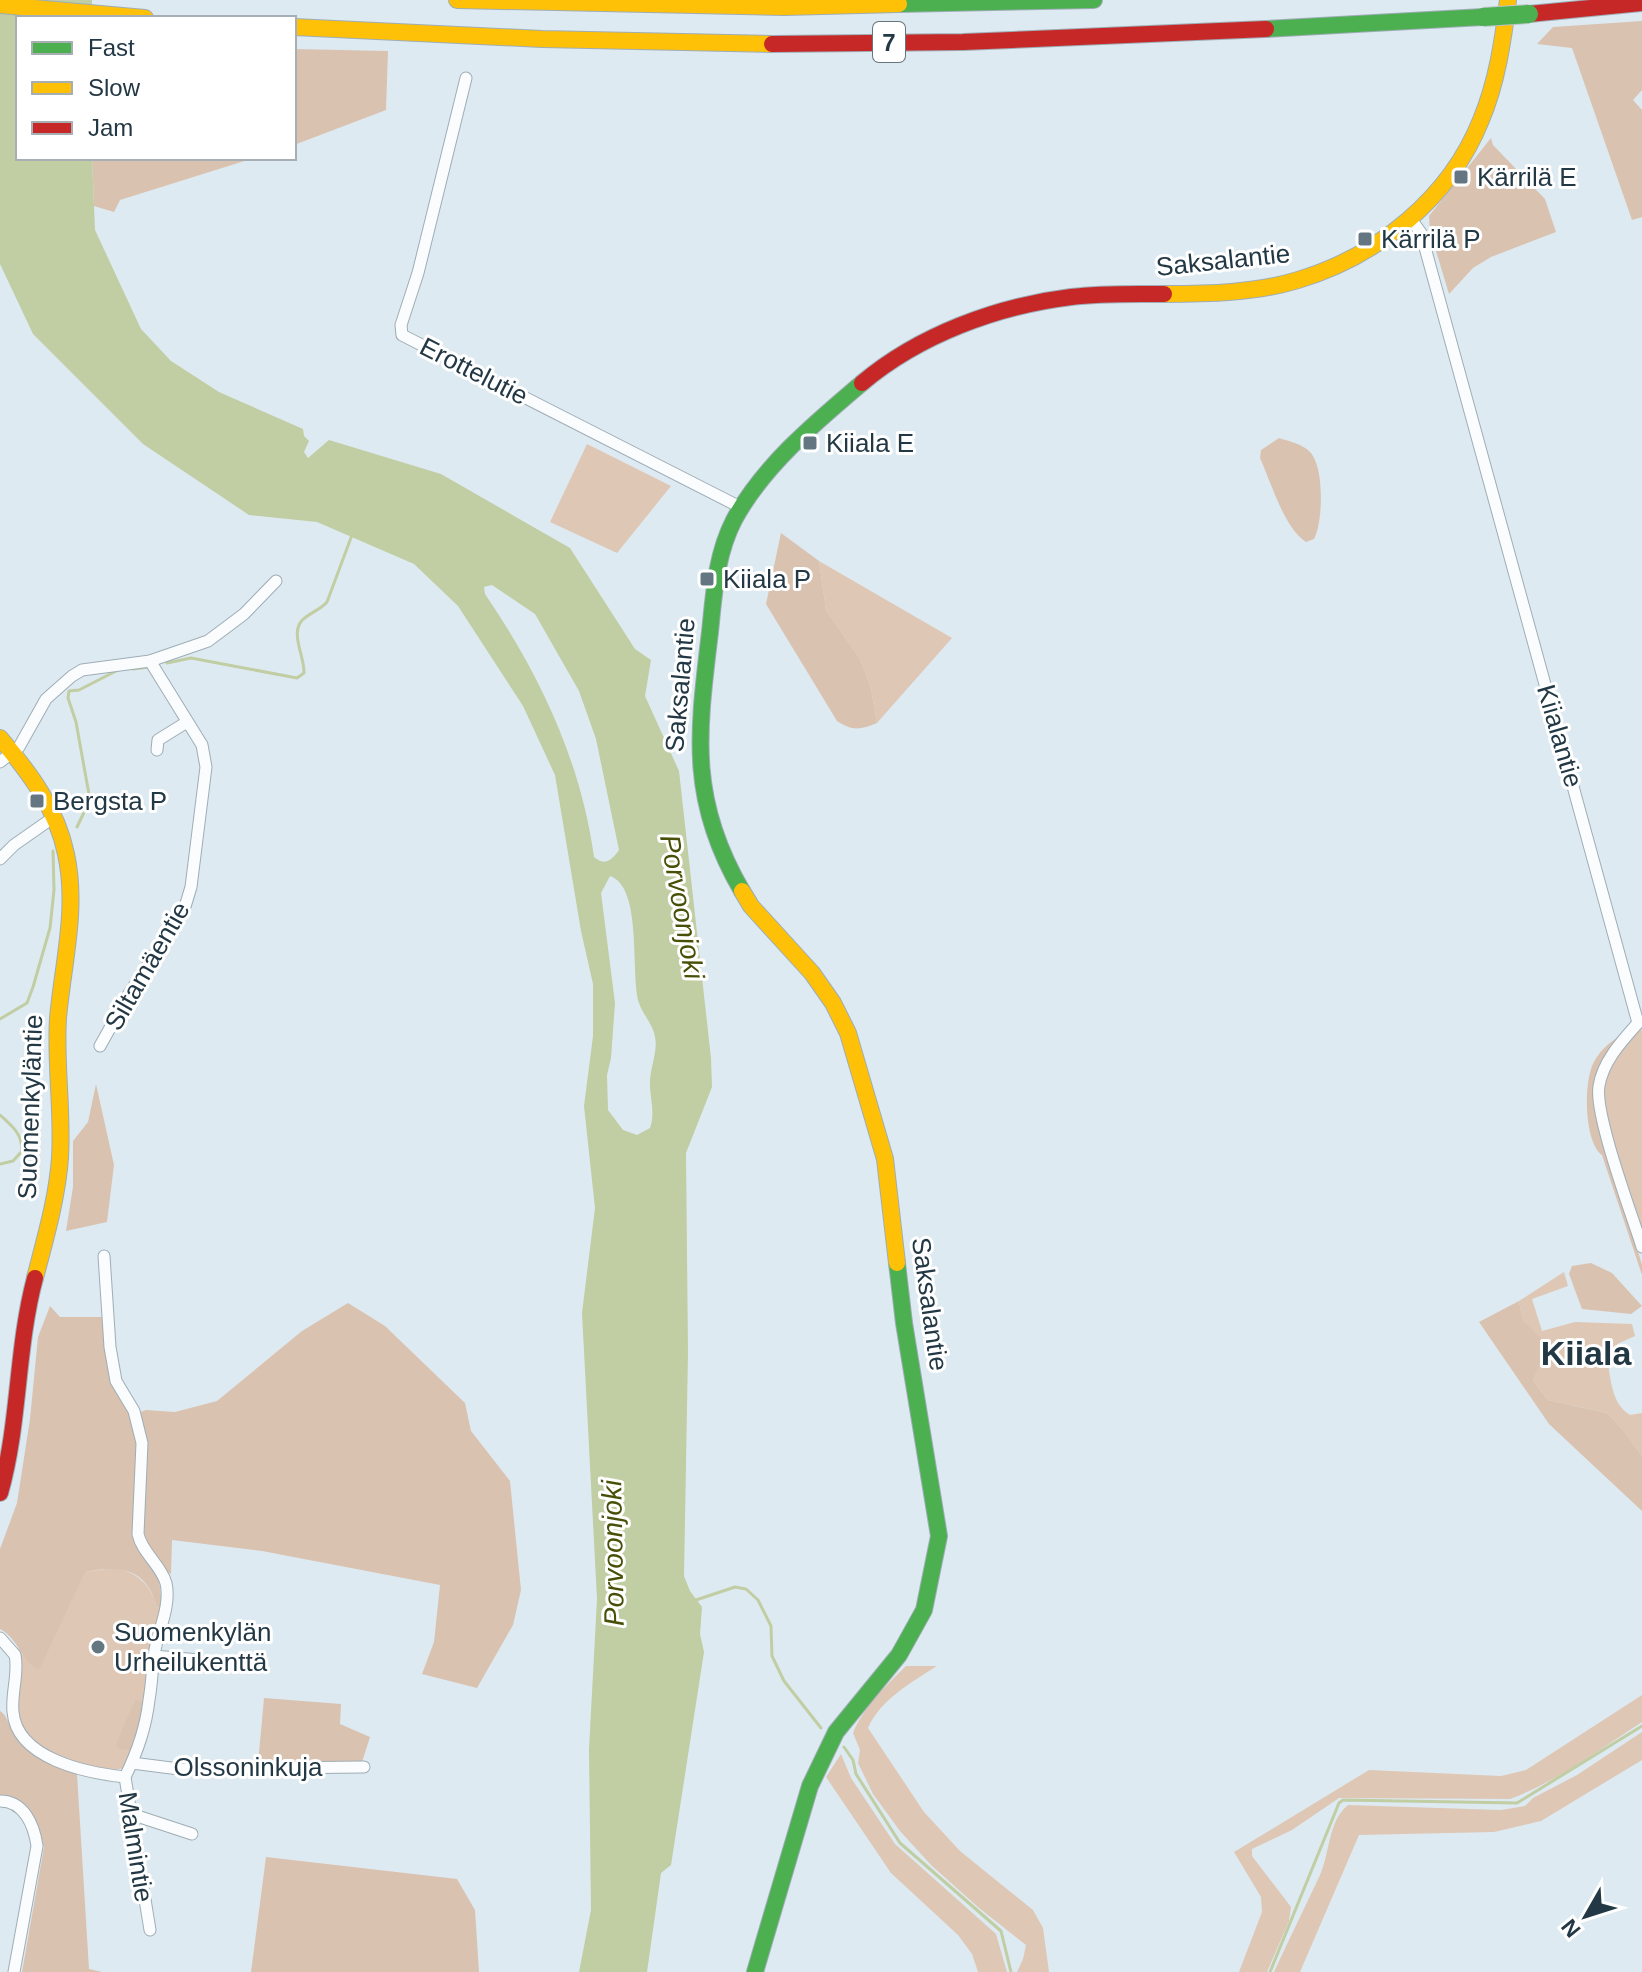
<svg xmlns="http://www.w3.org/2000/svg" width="1642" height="1972" viewBox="0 0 1642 1972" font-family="Helvetica,sans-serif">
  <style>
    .green { fill: #dfc7b5 }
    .forest { fill: #dac2b0 }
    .water { fill: #c1cda3; fill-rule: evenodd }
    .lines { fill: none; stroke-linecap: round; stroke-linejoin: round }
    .stream { stroke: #c1cda3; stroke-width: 3 }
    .street-casing { stroke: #9eadb6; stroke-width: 13 }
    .fast-casing { stroke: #9eadb6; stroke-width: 18 }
    .slow-casing { stroke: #9eadb6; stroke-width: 18 }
    .jam-casing { stroke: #9eadb6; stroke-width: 18 }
    .street { stroke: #fafcfd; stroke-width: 11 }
    .fast { stroke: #4caf50; stroke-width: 16 }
    .slow { stroke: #ffc107; stroke-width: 16 }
    .jam { stroke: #c62828; stroke-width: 16 }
    .fast-bridge-casing { stroke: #bbc5ca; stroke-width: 20; stroke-linecap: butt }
    .fast-bridge { stroke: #4caf50; stroke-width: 18 }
    .poi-dot { fill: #647681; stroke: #fff; stroke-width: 3 }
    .labels { text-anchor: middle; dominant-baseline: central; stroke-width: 6; stroke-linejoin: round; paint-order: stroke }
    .shield { fill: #fff; stroke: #65747d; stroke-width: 2 }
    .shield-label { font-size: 24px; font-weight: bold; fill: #233845 }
    .poi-label { font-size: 26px; fill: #233845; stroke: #fff; text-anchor: start }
    .street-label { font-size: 26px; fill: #233845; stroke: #fff }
    .water-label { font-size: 28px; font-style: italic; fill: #485007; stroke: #fff }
    .district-label { font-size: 34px; font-weight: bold; fill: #233845; stroke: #fff }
  </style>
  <rect width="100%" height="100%" fill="#deeaf1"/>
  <g class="green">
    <polygon points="587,444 671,486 617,553 550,522"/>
    <polygon points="819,561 952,638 877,723 871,688 860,659 826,610"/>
    <path d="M1640 1029 1642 1030V1232C1633 1203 1599 1111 1603 1087 1607 1064 1624 1045 1640 1029Z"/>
    <path d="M1564 1272 1568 1286 1532 1299 1542 1331 1575 1322 1632 1324 1635 1336 1617 1344 1620 1352 1607 1358C1611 1379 1611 1403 1630 1415L1642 1413V1456L1624 1431 1607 1413 1548 1400 1533 1381 1546 1345 1523 1320 1519 1301Z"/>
    <path d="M114 1568C137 1571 152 1586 157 1608L162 1606 145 1702 134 1701 117 1745 132 1751 123 1768C107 1774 90 1767 75 1762 47 1753 18 1736 17 1703 17 1684 21 1666 18 1647L22 1654 39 1669 84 1572Z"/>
    <path d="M906 1666H937C912 1682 880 1700 868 1728L924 1812 960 1851 1033 1910 1043 1928 1049 1972H1017L1023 1959 1026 1945 979 1908 931 1865 900 1831 873 1794 858 1763 860 1750 853 1733C864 1706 886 1686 906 1666Z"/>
    <path d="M1642 1695V1722C1599 1750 1558 1781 1510 1799L1339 1798 1292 1830 1252 1849V1856L1291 1907 1289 1921 1267 1972H1239L1262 1912 1261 1897 1234 1852 1369 1770 1501 1776 1526 1770Z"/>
    <path d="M1642 1732V1760L1541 1821 1494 1832 1359 1835 1300 1972H1274C1289 1939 1305 1907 1320 1875 1330 1853 1328 1821 1348 1805L1501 1810 1525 1806 1533 1798 1577 1775Z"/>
    <polygon points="841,1754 851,1778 895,1844 996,1934 1007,1972 978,1972 972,1954 958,1935 891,1873 826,1777"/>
  </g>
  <g class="forest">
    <polygon points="1642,21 1642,90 1633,100 1642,110 1642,217 1632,220 1572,48 1537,44 1553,27"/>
    <polygon points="294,49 388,51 386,110 294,145"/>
    <polygon points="1491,138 1493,145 1545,199 1556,232 1491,257 1473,268 1449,294 1430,231 1429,216"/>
    <polygon points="92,158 254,158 120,200 114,212 94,206"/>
    <path d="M1279 438C1288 441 1302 444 1309 451 1325 465 1323 523 1314 539L1306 542C1284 528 1271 482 1260 458L1261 450Z"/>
    <path d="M781 533 819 561 826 610 860 659 871 688 877 723C860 730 852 731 837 721L766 604Z"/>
    <path d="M1621 1035C1599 1067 1593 1073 1596 1113L1642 1265V1275L1602 1155C1584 1142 1583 1081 1594 1062 1600 1050 1610 1042 1621 1035Z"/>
    <polygon points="96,1084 114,1165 107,1222 66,1231 73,1187 73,1141 88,1122"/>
    <polygon points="1591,1263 1612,1273 1642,1306 1631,1314 1582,1309 1569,1274 1572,1266"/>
    <polygon points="1519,1301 1523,1320 1547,1345 1533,1381 1548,1400 1607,1413 1624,1431 1642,1456 1642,1511 1549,1424 1479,1322"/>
    <polygon points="348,1303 385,1326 465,1403 471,1431 510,1481 521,1590 513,1625 477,1688 422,1674 434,1642 440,1585 262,1551 172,1540 171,1574 163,1570 143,1541 145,1439 138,1413 146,1410 175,1412 217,1401 302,1331"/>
    <path d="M50 1306 60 1317H105L111 1380 130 1411 138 1441 134 1538 159 1580 162 1606 157 1608C147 1568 120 1565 85 1572L39 1670C20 1660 19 1639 0 1629V1549L17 1503 30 1419 38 1337Z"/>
    <polygon points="264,1698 341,1704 340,1724 370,1737 361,1765 258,1764"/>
    <polygon points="137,1700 145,1702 132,1751 120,1749 116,1745 134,1701"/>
    <path d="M0 1711C8 1716 7 1724 14 1731 28 1747 57 1766 77 1774L89 1969 102 1972H22L44 1847C39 1824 27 1794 0 1795Z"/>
    <polygon points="266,1857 457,1879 475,1910 479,1972 251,1972"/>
  </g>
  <path class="water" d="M0 0H92V18H18V158H92L95 230 141 329 171 361 219 392 303 429 304 436 309 441 304 452 308 458 329 440 441 474 570 548 635 649 651 660 645 696 679 771 711 1058 712 1087 686 1153 688 1352 684 1576 690 1591 702 1607 700 1634 704 1652 671 1865 661 1873 647 1972H579L591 1910 589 1749 597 1599 582 1313 595 1208 584 1106 593 1036V984L581 931 555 775 523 706 458 606 414 564 317 522 249 515 143 444 33 334 0 264ZM492 585 535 614 579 691 596 739 619 850C613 859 605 867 594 857 581 761 539 673 485 594L484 587ZM610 876C643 887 630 974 639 1003 643 1015 653 1024 655 1037 658 1050 651 1066 650 1080 649 1096 656 1112 650 1128L637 1135 623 1130 608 1110 607 1075 611 1058 615 1003 601 893Z"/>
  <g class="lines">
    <g class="stream">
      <path d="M167 663 191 658 297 678 304 673C305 656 287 629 306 617 314 611 321 609 327 602L352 535"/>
      <polyline points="133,669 149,667"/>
      <polyline points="77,827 90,800 76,722 68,698 69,691 79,690 118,670"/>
      <polyline points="0,1019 27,1003 33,987 50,928 54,890 53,851"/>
      <path d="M0 1115C12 1126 22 1133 22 1151L13 1161 0 1164"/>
      <polyline points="696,1600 735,1587 746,1589 758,1600 771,1626 772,1656 784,1681 821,1728"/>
      <polyline points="844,1747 853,1760 856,1774 900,1843 1001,1931 1011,1972"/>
      <polyline points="1270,1972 1339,1803 1343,1800 1517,1803 1642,1726"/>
    </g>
    <defs>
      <g id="street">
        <polyline points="466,78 418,273 401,325 402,335 740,507"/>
        <path d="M1411 219 1421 233 1638 1023C1622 1041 1603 1061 1599 1086 1594 1114 1632 1215 1642 1247"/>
        <polyline points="157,750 158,740 187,722"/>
        <polyline points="0,762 19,747 46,699 72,676 82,670 150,661 208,641 244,614 276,581"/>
        <polyline points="0,859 14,845 54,817"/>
        <polyline points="100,1046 130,992 184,910 191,887 206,767 202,745 150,661"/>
        <path d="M104 1256 110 1347 116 1381 134 1411 142 1443 138 1534C142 1553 161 1565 166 1583 171 1605 159 1629 155 1650 152 1667 152 1684 149 1700 146 1727 137 1753 125 1777L150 1930"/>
        <path d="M0 1638 15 1655C19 1673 11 1693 13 1712 17 1759 87 1773 125 1777"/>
        <polyline points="154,1656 199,1660"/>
        <polyline points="132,1763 179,1769 364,1767"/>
        <path d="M0 1801C24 1801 34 1825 37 1846L14 1972"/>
        <polyline points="131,1814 192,1834"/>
      </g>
      <g id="fast">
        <polyline points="899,4 1094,0"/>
        <polyline points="1266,29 1483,17"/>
        <path d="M742 891C688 799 698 732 710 632 714 593 716 555 734 520 763 466 816 422 862 383"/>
        <polyline points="755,1972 810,1786 836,1732 899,1655 924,1610 939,1536 904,1323 897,1263"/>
      </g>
      <g id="slow">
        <polyline points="457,0 784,7 899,4"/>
        <polyline points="0,5 145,18"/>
        <polyline points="294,27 542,39 772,44"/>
        <path d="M1164 294C1207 294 1256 293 1298 280 1378 256 1450 198 1481 120 1497 82 1503 41 1508 0"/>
        <path d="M0 738C29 772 57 809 66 854 78 908 63 963 58 1018 55 1064 63 1111 60 1158 57 1199 45 1239 35 1278"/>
        <polyline points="742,891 751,906 812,973 833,1003 848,1033 885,1159 897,1263"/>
      </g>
      <g id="jam">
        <polyline points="1529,14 1642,3"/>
        <polyline points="772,44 963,42 1266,29"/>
        <path d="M862 383C919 335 997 306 1071 297 1102 293 1133 294 1164 294"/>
        <path d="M0 1493C20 1423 16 1349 35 1278"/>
      </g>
    </defs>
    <use href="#street" class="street-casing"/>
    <use href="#fast" class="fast-casing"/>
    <use href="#slow" class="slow-casing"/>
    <use href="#jam" class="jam-casing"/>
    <use href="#street" class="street"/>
    <use href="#fast" class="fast"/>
    <use href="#slow" class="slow"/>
    <use href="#jam" class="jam"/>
    <defs>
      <polyline id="fast-bridge" points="1483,17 1529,14"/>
    </defs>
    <use href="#fast-bridge" class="fast-bridge-casing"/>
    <use href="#fast-bridge" class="fast-bridge"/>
  </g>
  <g class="poi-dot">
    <rect x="1453" y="169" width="16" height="16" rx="4"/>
    <rect x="1357" y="231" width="16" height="16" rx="4"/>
    <rect x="802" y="435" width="16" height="16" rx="4"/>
    <rect x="699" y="571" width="16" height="16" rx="4"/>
    <rect x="29" y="793" width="16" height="16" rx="4"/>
    <circle cx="98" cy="1647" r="8"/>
  </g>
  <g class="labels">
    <rect class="shield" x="873" y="22" width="32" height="40" rx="6"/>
    <g class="shield-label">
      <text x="889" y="42">7</text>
    </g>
    <g class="poi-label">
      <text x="1477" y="177">Kärrilä E</text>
      <text x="1381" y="239">Kärrilä P</text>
      <text x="826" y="443">Kiiala E</text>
      <text x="723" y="579">Kiiala P</text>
      <text x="53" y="801">Bergsta P</text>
      <text x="114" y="1632">Suomenkylän<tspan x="114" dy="30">Urheilukenttä</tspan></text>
    </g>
    <g class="street-label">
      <text transform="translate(1223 260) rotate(-6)">Saksalantie</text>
      <text transform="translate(474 371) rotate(27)">Erottelutie</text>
      <text transform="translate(680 685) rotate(-85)">Saksalantie</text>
      <text transform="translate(1560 736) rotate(74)">Kiialantie</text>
      <text transform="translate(147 966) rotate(-60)">Siltamäentie</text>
      <text transform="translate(30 1107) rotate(-88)">Suomenkyläntie</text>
      <text transform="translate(930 1304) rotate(82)">Saksalantie</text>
      <text x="248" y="1767">Olssoninkuja</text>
      <text transform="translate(136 1847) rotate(81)">Malmintie</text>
    </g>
    <g class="water-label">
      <text transform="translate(682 907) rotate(80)">Porvoonjoki</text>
      <text transform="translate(613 1553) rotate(-91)">Porvoonjoki</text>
    </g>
    <g class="district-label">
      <text x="1586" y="1353">Kiiala</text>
    </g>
  </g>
  <rect x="16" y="16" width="280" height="144" fill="#ffffff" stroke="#a7afb5" stroke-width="2"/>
  <rect x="32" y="42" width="40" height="12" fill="#4caf50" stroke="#a7afb5" stroke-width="2"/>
  <text x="88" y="56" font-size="24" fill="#233845">Fast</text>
  <rect x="32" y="82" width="40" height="12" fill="#ffc107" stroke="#a7afb5" stroke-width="2"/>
  <text x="88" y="96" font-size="24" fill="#233845">Slow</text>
  <rect x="32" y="122" width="40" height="12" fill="#c62828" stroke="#a7afb5" stroke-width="2"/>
  <text x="88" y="136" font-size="24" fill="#233845">Jam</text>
  <g transform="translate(1586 1916) rotate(231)" stroke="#ffffff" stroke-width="6" paint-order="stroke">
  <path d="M0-6L14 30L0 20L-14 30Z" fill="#233845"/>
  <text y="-12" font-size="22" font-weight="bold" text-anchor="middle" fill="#233845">N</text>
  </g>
</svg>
